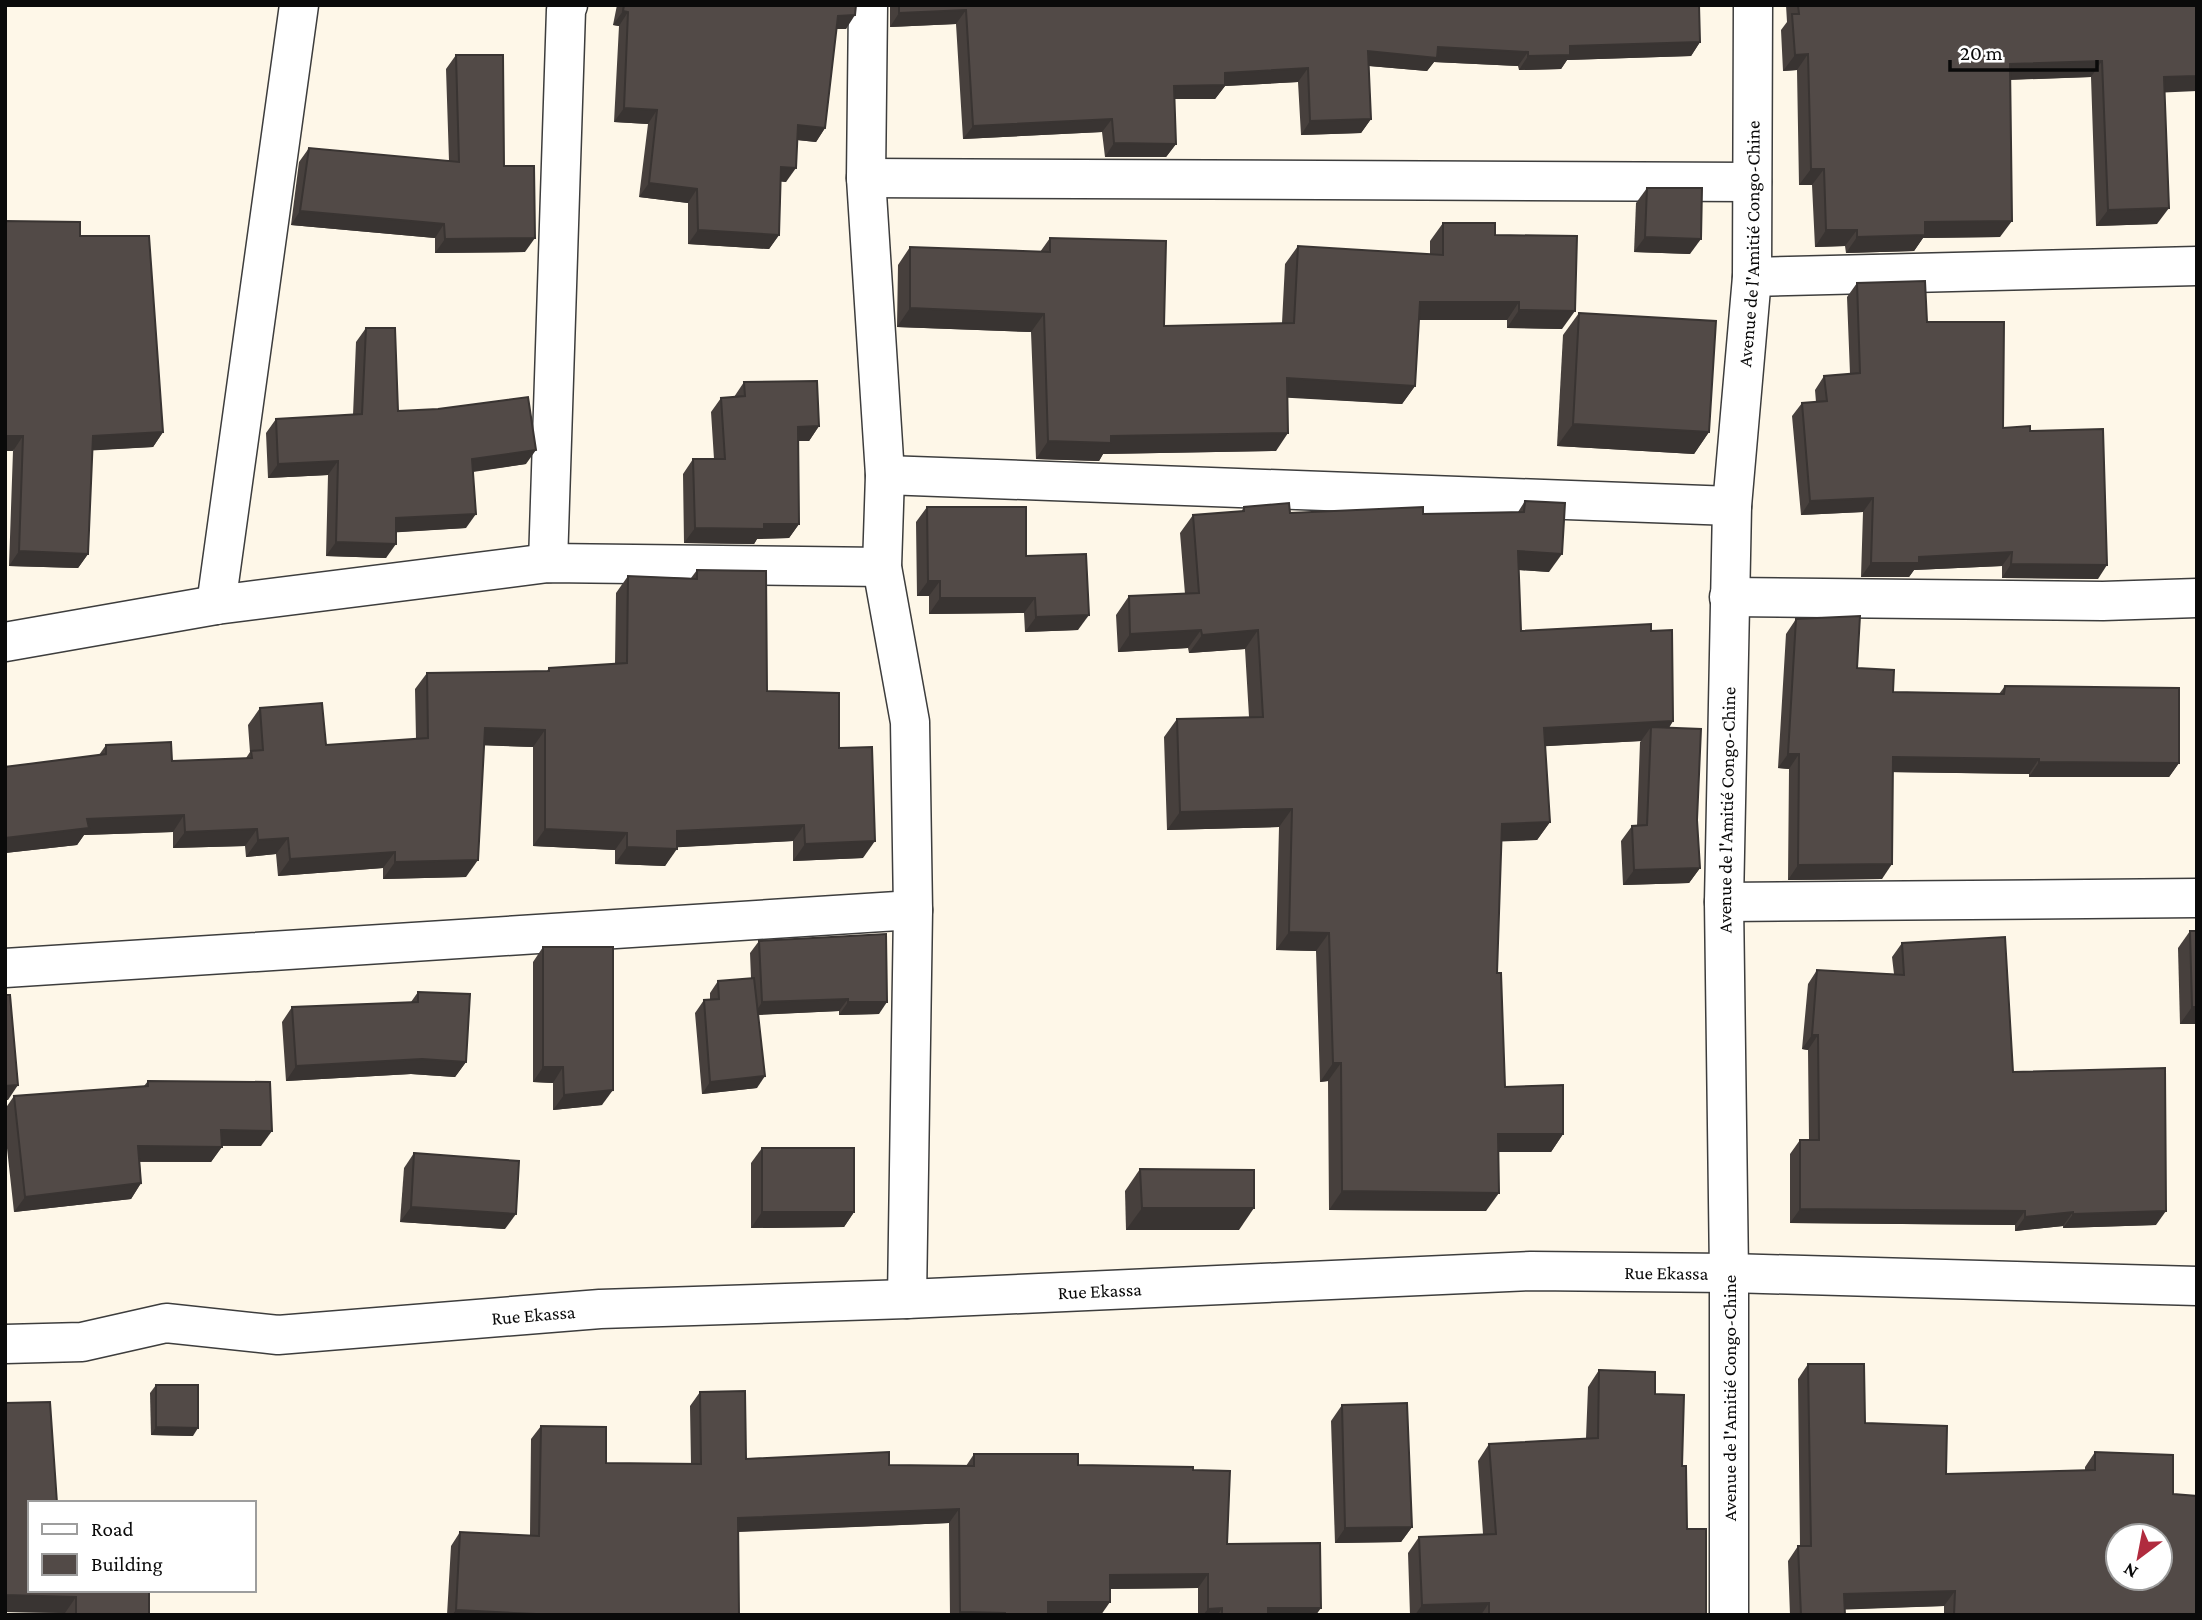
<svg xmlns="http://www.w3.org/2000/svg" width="2202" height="1620" viewBox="0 0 2202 1620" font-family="'Crimson Pro',serif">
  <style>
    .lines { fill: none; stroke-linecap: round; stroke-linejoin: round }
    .minor-casing { stroke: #3d3d3d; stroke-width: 41 }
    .minor { stroke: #fff; stroke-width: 38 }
    .wall { fill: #47403d }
    .shaded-wall { fill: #393432 }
    .building { fill: #524a47; stroke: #393432; stroke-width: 2; fill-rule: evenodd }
    .labels { text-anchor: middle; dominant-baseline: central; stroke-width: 7; stroke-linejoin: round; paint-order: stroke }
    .street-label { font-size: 19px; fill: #0a0a0a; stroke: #fff }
  </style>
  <rect width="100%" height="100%" fill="#fef7e8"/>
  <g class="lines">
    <defs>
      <g id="minor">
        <polyline points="868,5 866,178 885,475 882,567 910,722 913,910 907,1299"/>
        <polyline points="866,178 1752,182"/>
        <polyline points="1752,277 2197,266"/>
        <polyline points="885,475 1732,506"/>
        <polyline points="548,563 566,10 568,5"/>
        <polyline points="1729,597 2103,601 2197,598"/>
        <polyline points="216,605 299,5"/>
        <polyline points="5,642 216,605 548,563 882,567"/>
        <polyline points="1724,902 2197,898"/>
        <polyline points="5,968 913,910"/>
        <path id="s1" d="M5 1344 82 1342 166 1323 278 1335 600 1309 907 1299 1531 1271 1729 1273 2197 1286"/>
        <path id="s2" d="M1729 1615V1273L1724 902 1732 506 1752 277 1753 5"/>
      </g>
    </defs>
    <use href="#minor" class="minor-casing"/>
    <use href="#minor" class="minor"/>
  </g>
  <g class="wall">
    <polygon points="617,5 856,5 846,29 836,29 825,128 816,142 797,140 786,182 781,181 779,235 769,249 688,244 688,203 639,197 648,124 614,122 619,26 613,25"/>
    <polygon points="890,5 1699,5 1700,42 1691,56 1567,60 1561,69 1519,70 1518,66 1434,62 1427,71 1369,66 1371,119 1361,133 1301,135 1298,82 1225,86 1215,99 1174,99 1176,144 1166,157 1105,157 1102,132 963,139 956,24 890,27"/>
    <polygon points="1786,5 2197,5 2164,92 2157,224 2096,226 2091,77 2010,80 2000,237 1923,238 1914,251 1846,253 1845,246 1815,247 1812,185 1799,185 1797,70 1783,71 1781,30 1787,22"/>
    <polygon points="456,55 504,166 525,252 435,253 435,238 291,225 299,162 309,148 449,161 446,69"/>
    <polygon points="1647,188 1690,254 1634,252 1636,203"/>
    <polygon points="1443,223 1495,235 1562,329 1507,328 1507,320 1419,320 1415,386 1402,404 1287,397 1276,451 1103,454 1099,461 1036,459 1031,332 897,327 898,265 910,247 1040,252 1050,238 1164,326 1282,323 1285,264 1298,246 1430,255 1430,241"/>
    <polygon points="80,236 163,432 153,447 92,450 88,554 78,568 9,566 13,451"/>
    <polygon points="1857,283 1927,322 2003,428 2030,431 2098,579 2002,578 2002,566 1914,570 1909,577 1861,577 1863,512 1801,515 1792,416 1802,403 1816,402 1815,390 1824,376 1850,374 1847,297"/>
    <polygon points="1579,313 1709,432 1694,454 1557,446 1563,335"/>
    <polygon points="366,328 398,411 526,464 473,472 466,528 396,532 386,558 326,556 328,475 268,478 266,433 276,419 353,415 356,342"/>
    <polygon points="744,382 819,426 809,441 798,441 799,524 789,538 757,539 754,544 684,543 683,474 693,459 714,459 711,412 721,398 734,397"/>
    <polygon points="1525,501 1549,572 1519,570 1521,631 1651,631 1673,721 1669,728 1697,820 1700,868 1689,883 1623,885 1621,841 1632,826 1637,826 1640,742 1641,741 1545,746 1550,822 1537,840 1501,841 1497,973 1505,1087 1563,1134 1551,1152 1499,1152 1486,1211 1329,1210 1328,1081 1320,1082 1316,951 1276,950 1279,827 1167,830 1164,737 1177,719 1249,717 1245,649 1189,653 1188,648 1118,652 1116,615 1129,596 1185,594 1180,533 1193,515 1241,512 1244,507 1290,513 1423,514 1518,512"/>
    <polygon points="927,507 1026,556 1078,630 1025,632 1024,613 929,614 929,596 917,596 916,522"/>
    <polygon points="697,570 767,691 839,748 863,858 793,861 793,841 677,847 665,866 615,864 615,850 533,846 533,747 484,745 466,877 383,879 383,868 278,876 276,854 246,857 245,846 173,848 173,832 84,835 77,845 5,853 5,767 99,755 106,745 172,761 246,758 250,752 248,725 260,708 326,745 416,739 415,689 427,673 547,671 549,668 615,664 616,593 628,576 691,578"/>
    <polygon points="1796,619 1857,668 1893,692 1999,694 2005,686 2179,763 2169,777 2029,777 2029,774 1893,772 1882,879 1788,880 1789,769 1778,768 1786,634"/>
    <polygon points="2190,931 2197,1024 2180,1024 2178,948"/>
    <polygon points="759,941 879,1014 839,1015 839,1011 758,1015 757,1088 702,1094 695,1013 704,1000 710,1000 710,993 718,981 751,978 750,953"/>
    <polygon points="1902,943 2013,1072 2156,1225 2063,1228 2063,1226 2015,1231 2015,1225 1790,1223 1790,1154 1800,1140 1809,1140 1808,1050 1802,1049 1808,984 1817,970 1894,974 1892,957"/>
    <polygon points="543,947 602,1105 553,1110 553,1083 533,1082 533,962"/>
    <polygon points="418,992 466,1062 455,1077 411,1074 286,1081 282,1022 292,1007 411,1002"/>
    <polygon points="148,1081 261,1146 222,1146 211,1162 140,1162 141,1183 131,1199 14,1212 5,1130 5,1109 14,1096 144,1086"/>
    <polygon points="762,1148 854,1212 844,1227 751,1228 751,1163"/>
    <polygon points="414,1153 505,1229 400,1222 404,1168"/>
    <polygon points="1140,1169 1239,1230 1126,1230 1125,1191"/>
    <polygon points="1808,1364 1865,1423 1946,1474 2085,1470 2085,1467 2095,1452 2173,1494 2197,1615 1944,1615 1944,1606 1845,1609 1845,1615 1790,1615 1788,1561 1798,1546 1800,1546 1798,1379"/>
    <polygon points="1599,1370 1655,1394 1682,1466 1687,1529 1706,1615 1410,1615 1408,1553 1419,1537 1483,1534 1478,1461 1489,1444 1586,1438 1588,1387"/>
    <polygon points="156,1385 193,1436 151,1435 150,1393"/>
    <polygon points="700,1392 746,1459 889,1465 966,1466 974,1454 1078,1465 1193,1470 1227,1544 1316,1615 1198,1615 1198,1588 1110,1589 1101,1615 950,1615 949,1523 738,1532 739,1615 447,1615 451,1546 460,1532 530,1536 531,1439 541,1426 606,1463 691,1464 690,1406"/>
    <polygon points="5,1403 30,1590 149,1590 149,1615 65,1615 65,1613 5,1612"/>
    <polygon points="1342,1405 1412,1527 1401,1542 1335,1543 1331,1421"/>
  </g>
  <g class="shaded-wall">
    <polygon points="966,10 956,24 890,27 899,13"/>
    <polygon points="623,11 628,12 619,26 613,25"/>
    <polygon points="855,15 846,29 828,29 838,16"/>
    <polygon points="1700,42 1691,56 1567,60 1561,69 1519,70 1528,56 1570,46"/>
    <polygon points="1438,47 1528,52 1518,66 1434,62 1427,71 1358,65 1368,51"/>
    <polygon points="1808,54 1797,70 1783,71 1795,55"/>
    <polygon points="2102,61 2091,77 1998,80 2010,64"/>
    <polygon points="1308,68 1298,82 1225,86 1215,99 1164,99 1174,86 1225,73"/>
    <polygon points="2197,76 2197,91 2153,93 2164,77"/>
    <polygon points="624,108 657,110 648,124 614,122"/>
    <polygon points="1112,119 1102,132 963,139 973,126"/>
    <polygon points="1371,119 1361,133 1301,135 1310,121"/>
    <polygon points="798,125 825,128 816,142 788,139"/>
    <polygon points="1114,143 1176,144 1166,157 1105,157"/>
    <polygon points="781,167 796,168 786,182 772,181"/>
    <polygon points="1811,169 1824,169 1812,185 1799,185"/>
    <polygon points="649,183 697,189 688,203 639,197"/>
    <polygon points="2169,208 2157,224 2096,226 2108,210"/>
    <polygon points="300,211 444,224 435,238 291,225"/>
    <polygon points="2012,221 2000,237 1923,238 1914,251 1846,253 1857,237 1925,222"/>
    <polygon points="698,230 779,235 769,249 688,244"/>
    <polygon points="1826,230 1857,230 1845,246 1815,247"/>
    <polygon points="1645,237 1701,239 1690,254 1634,252"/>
    <polygon points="535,238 525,252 435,253 445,239"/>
    <polygon points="1420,302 1519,302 1507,320 1407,320"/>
    <polygon points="910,308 1044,314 1031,332 897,327"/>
    <polygon points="1519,310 1575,311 1562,329 1507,328"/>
    <polygon points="1287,378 1415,386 1402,404 1274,397"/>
    <polygon points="1573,424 1709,432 1694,454 1557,446"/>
    <polygon points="819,426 809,441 787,441 798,427"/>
    <polygon points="163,432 153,447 83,451 93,436"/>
    <polygon points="1288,433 1276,451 1103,454 1099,461 1036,459 1048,441 1111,436"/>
    <polygon points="5,436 23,436 13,451 5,451"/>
    <polygon points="536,450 526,464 462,473 472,459"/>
    <polygon points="338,461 328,475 268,478 278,464"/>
    <polygon points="1873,498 1863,512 1801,515 1810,501"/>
    <polygon points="476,514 466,528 386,533 396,518"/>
    <polygon points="764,524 799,524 789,538 757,539 754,544 684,543 695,528"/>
    <polygon points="336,542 396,544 386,558 326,556"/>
    <polygon points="19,551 88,554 78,568 9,566"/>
    <polygon points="1518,551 1562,554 1549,572 1505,569"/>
    <polygon points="2012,552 2002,566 1914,570 1909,577 1861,577 1871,563 1919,557"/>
    <polygon points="2011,564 2107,565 2098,579 2002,578"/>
    <polygon points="928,581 940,581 929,596 917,596"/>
    <polygon points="940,598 1035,598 1024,613 929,614"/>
    <polygon points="1089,615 1078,630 1025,632 1036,617"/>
    <polygon points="1201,630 1188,648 1118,652 1130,634"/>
    <polygon points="1258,630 1245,649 1189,653 1202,635"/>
    <polygon points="1673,721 1660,740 1651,727 1641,741 1531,747 1544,728"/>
    <polygon points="485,728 545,730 533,747 474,745"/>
    <polygon points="1788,754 1799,754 1789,769 1778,768"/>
    <polygon points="1893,757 2039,759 2029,774 1883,772"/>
    <polygon points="2039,762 2179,763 2169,777 2029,777"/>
    <polygon points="1292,809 1279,827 1167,830 1180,812"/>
    <polygon points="184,815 173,832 84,835 77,845 5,853 5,838 87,819"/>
    <polygon points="1550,822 1537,840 1489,842 1502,824"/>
    <polygon points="804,825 793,841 665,848 677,831"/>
    <polygon points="257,829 245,846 173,848 185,832"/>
    <polygon points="545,829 627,833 615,850 533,846"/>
    <polygon points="288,838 276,854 246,857 258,840"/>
    <polygon points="875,841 863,858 793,861 805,844"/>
    <polygon points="627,847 677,849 665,866 615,864"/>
    <polygon points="395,852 383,868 278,876 290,859"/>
    <polygon points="478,860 466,877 383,879 395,862"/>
    <polygon points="1892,864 1882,879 1788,880 1798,865"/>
    <polygon points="1700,868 1689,883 1623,885 1634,870"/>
    <polygon points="1289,932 1329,933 1316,951 1276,950"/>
    <polygon points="848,999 839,1011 754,1015 762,1002"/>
    <polygon points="848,1002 887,1002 879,1014 839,1015"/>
    <polygon points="2192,1007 2197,1007 2197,1024 2180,1024"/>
    <polygon points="1812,1035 1818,1035 1808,1050 1802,1049"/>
    <polygon points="422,1059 466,1062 455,1077 411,1074 286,1081 296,1066"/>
    <polygon points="1333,1063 1341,1063 1328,1081 1320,1082"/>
    <polygon points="543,1067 563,1067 553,1083 533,1082"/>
    <polygon points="765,1076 757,1088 702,1094 710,1082"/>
    <polygon points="18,1085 8,1100 5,1100 5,1086"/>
    <polygon points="613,1090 602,1105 553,1110 564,1095"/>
    <polygon points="221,1130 272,1131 261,1146 211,1145"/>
    <polygon points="1498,1134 1563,1134 1551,1152 1486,1152"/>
    <polygon points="138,1146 222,1147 211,1162 128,1161"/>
    <polygon points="141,1183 131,1199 14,1212 25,1197"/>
    <polygon points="1342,1191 1499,1193 1486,1211 1329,1210"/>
    <polygon points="411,1207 516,1214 505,1229 400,1222"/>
    <polygon points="1142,1208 1254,1208 1239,1230 1126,1230"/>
    <polygon points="1800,1209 2025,1211 2015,1225 1790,1223"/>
    <polygon points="2166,1211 2156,1225 2063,1228 2073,1214"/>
    <polygon points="762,1212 854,1212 844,1227 751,1228"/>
    <polygon points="2073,1212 2063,1226 2015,1231 2025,1217"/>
    <polygon points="156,1427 198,1428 193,1436 151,1435"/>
    <polygon points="959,1509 949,1523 728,1532 738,1518"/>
    <polygon points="1412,1527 1401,1542 1335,1543 1345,1528"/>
    <polygon points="1208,1574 1198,1588 1100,1589 1110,1575"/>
    <polygon points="1955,1591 1944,1606 1833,1610 1844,1594"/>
    <polygon points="5,1595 76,1597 65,1613 5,1612"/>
    <polygon points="1048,1602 1110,1602 1101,1615 1039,1615"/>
    <polygon points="1489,1603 1481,1615 1415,1615 1422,1605"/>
    <polygon points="1222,1608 1218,1615 1203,1615 1208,1609"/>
    <polygon points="1268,1608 1321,1608 1316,1615 1263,1615"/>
    <polygon points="456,1610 535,1614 534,1615 452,1615"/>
    <polygon points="960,1612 1005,1613 1004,1615 958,1615"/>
  </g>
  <g class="building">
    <polygon points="624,5 856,5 855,15 838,16 825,128 798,125 796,168 781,167 779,235 698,230 697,189 649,183 657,110 624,108 628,12 623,11"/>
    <polygon points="899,5 1699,5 1700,42 1570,46 1570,55 1528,56 1528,52 1438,47 1437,58 1368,51 1371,119 1310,121 1308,68 1225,73 1225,85 1174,86 1176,144 1114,143 1112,119 973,126 966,10 899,13"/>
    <polygon points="1798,5 2197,5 2197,76 2164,77 2169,208 2108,210 2102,61 2010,64 2012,221 1925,222 1925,235 1857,237 1857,230 1826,230 1824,169 1811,169 1808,54 1795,55 1792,14 1799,14"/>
    <polygon points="456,55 503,55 504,166 534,166 535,238 445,239 444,224 300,211 309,148 459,162"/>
    <polygon points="1647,188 1702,188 1701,239 1645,237"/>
    <polygon points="5,221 80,222 80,236 149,236 163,432 93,436 88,554 19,551 23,436 5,436"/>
    <polygon points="1443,223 1495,223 1495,235 1577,236 1575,311 1519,310 1519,302 1420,302 1415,386 1287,378 1288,433 1111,436 1111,443 1048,441 1044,314 910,308 910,247 1050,252 1050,238 1166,241 1164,326 1294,323 1298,246 1443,255"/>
    <polygon points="1925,281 1927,322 2004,322 2003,428 2030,426 2030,431 2103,429 2107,565 2011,564 2012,552 1919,557 1919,563 1871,563 1873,498 1810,501 1802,403 1827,401 1824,376 1860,373 1857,283"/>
    <polygon points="1579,313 1716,321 1709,432 1573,424"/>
    <polygon points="366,328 395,328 398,411 438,409 528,397 536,450 472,459 476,514 396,518 396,544 336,542 338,461 278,464 276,419 362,414"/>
    <polygon points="817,381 819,426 798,427 799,524 764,524 764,529 695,528 693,459 725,459 721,398 745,396 744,382"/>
    <polygon points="1525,501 1565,503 1562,554 1518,551 1521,631 1651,624 1651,631 1672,630 1673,721 1544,728 1550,822 1502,824 1497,973 1501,973 1505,1087 1563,1085 1563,1134 1498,1134 1499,1193 1342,1191 1341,1063 1333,1063 1329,933 1289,932 1292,809 1180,812 1177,719 1263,717 1258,630 1202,635 1201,630 1130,634 1129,596 1199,593 1193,515 1244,511 1244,507 1289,503 1290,513 1423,507 1423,514 1524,512"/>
    <polygon points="927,507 1026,507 1026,556 1086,554 1089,615 1036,617 1035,598 940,598 940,581 928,581"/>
    <polygon points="697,570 766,571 767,691 839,693 839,748 872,747 875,841 805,844 804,825 677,831 677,849 627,847 627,833 545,829 545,730 485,728 478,860 395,862 395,852 290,859 288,838 258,840 257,829 185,832 184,815 87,819 89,828 5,838 5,767 106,754 106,745 171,742 172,761 252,758 251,751 263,750 260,708 322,703 326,745 428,738 427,673 549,671 549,668 627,663 628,576 697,579"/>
    <polygon points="1860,616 1857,668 1894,670 1893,692 2004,694 2005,686 2179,688 2179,763 2039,762 2039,759 1893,757 1892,864 1798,865 1799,754 1788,754 1796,619"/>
    <polygon points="1651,727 1701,729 1697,820 1700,868 1634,870 1632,826 1647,825"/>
    <polygon points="2190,931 2197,931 2197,1007 2192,1007"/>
    <polygon points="886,934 887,1002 848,1002 848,999 762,1002 759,941"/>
    <polygon points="2005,937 2013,1072 2165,1068 2166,1211 2073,1214 2073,1212 2025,1217 2025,1211 1800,1209 1800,1140 1819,1140 1818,1035 1812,1035 1817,970 1904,975 1902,943"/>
    <polygon points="543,947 613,947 613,1090 564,1095 563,1067 543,1067"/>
    <polygon points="754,978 765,1076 710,1082 704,1000 719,999 718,981"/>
    <polygon points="418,992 470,994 466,1062 422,1059 296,1066 292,1007 418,1002"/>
    <polygon points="5,995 10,995 18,1085 5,1086"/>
    <polygon points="148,1081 270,1082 272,1131 221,1130 222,1147 138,1146 141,1183 25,1197 14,1096 148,1086"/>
    <rect x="762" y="1148" width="92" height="64"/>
    <polygon points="414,1153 519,1161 516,1214 411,1207"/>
    <polygon points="1140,1169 1254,1170 1254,1208 1142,1208"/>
    <path d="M1808 1364H1864L1865 1423 1947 1426 1946 1474 2095 1470V1452L2173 1455V1494L2197 1496V1615H1954L1955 1591 1844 1594 1845 1615H1801L1798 1546H1811ZM2118 1536H2160V1578H2118Z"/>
    <polygon points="1599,1370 1655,1372 1655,1394 1684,1395 1682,1466 1686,1466 1687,1529 1706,1529 1706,1615 1489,1615 1489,1603 1422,1605 1419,1537 1496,1534 1489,1444 1598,1438"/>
    <polygon points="156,1385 198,1385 198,1428 156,1427"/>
    <polygon points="745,1391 746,1459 889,1452 889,1465 974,1466 974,1454 1078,1454 1078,1465 1193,1467 1193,1470 1230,1471 1227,1544 1320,1543 1321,1608 1268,1608 1268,1615 1222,1615 1222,1608 1208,1609 1208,1574 1110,1575 1110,1602 1048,1602 1048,1615 1005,1615 1005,1613 960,1612 959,1509 738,1518 739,1615 535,1615 535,1614 456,1610 460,1532 539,1536 541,1426 606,1427 606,1463 701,1464 700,1392"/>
    <polygon points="50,1402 57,1503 30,1503 30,1590 149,1590 149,1615 76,1615 76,1597 5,1595 5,1403"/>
    <polygon points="1407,1403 1412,1527 1345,1528 1342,1405"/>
  </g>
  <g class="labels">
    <g class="street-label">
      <text stroke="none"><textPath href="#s2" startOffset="1372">Avenue de l'Amitié Congo-Chine</textPath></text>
      <text stroke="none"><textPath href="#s2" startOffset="805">Avenue de l'Amitié Congo-Chine</textPath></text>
      <text stroke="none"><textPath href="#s1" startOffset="1666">Rue Ekassa</textPath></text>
      <text stroke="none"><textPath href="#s1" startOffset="1099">Rue Ekassa</textPath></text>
      <text stroke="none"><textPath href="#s1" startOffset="532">Rue Ekassa</textPath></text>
      <text transform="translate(1729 1398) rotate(-90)">Avenue de l'Amitié Congo-Chine</text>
    </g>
  </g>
  <rect width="2202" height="1620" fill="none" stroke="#0a0a0a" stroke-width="14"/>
  <rect x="28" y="1501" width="228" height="91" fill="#ffffff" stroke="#9d9d9d" stroke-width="2"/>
  <rect x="42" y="1524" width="35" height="10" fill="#ffffff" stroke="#9d9d9d" stroke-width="2"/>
  <text x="91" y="1536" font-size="21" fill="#0a0a0a">Road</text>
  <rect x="42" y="1554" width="35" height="21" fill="#524a47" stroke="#9d9d9d" stroke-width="2"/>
  <text x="91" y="1571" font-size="21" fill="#0a0a0a">Building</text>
  <g transform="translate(2139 1557) rotate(212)"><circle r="33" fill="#ffffff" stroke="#9d9d9d" stroke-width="2"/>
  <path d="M0-5L12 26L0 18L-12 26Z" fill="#b02b3e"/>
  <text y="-10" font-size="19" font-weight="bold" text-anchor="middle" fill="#0a0a0a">N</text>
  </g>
  <path d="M1950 60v10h147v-10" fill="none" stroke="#0a0a0a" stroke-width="3.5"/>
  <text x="1960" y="60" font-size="21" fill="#0a0a0a" stroke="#ffffff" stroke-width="5" paint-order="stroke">20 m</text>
</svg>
